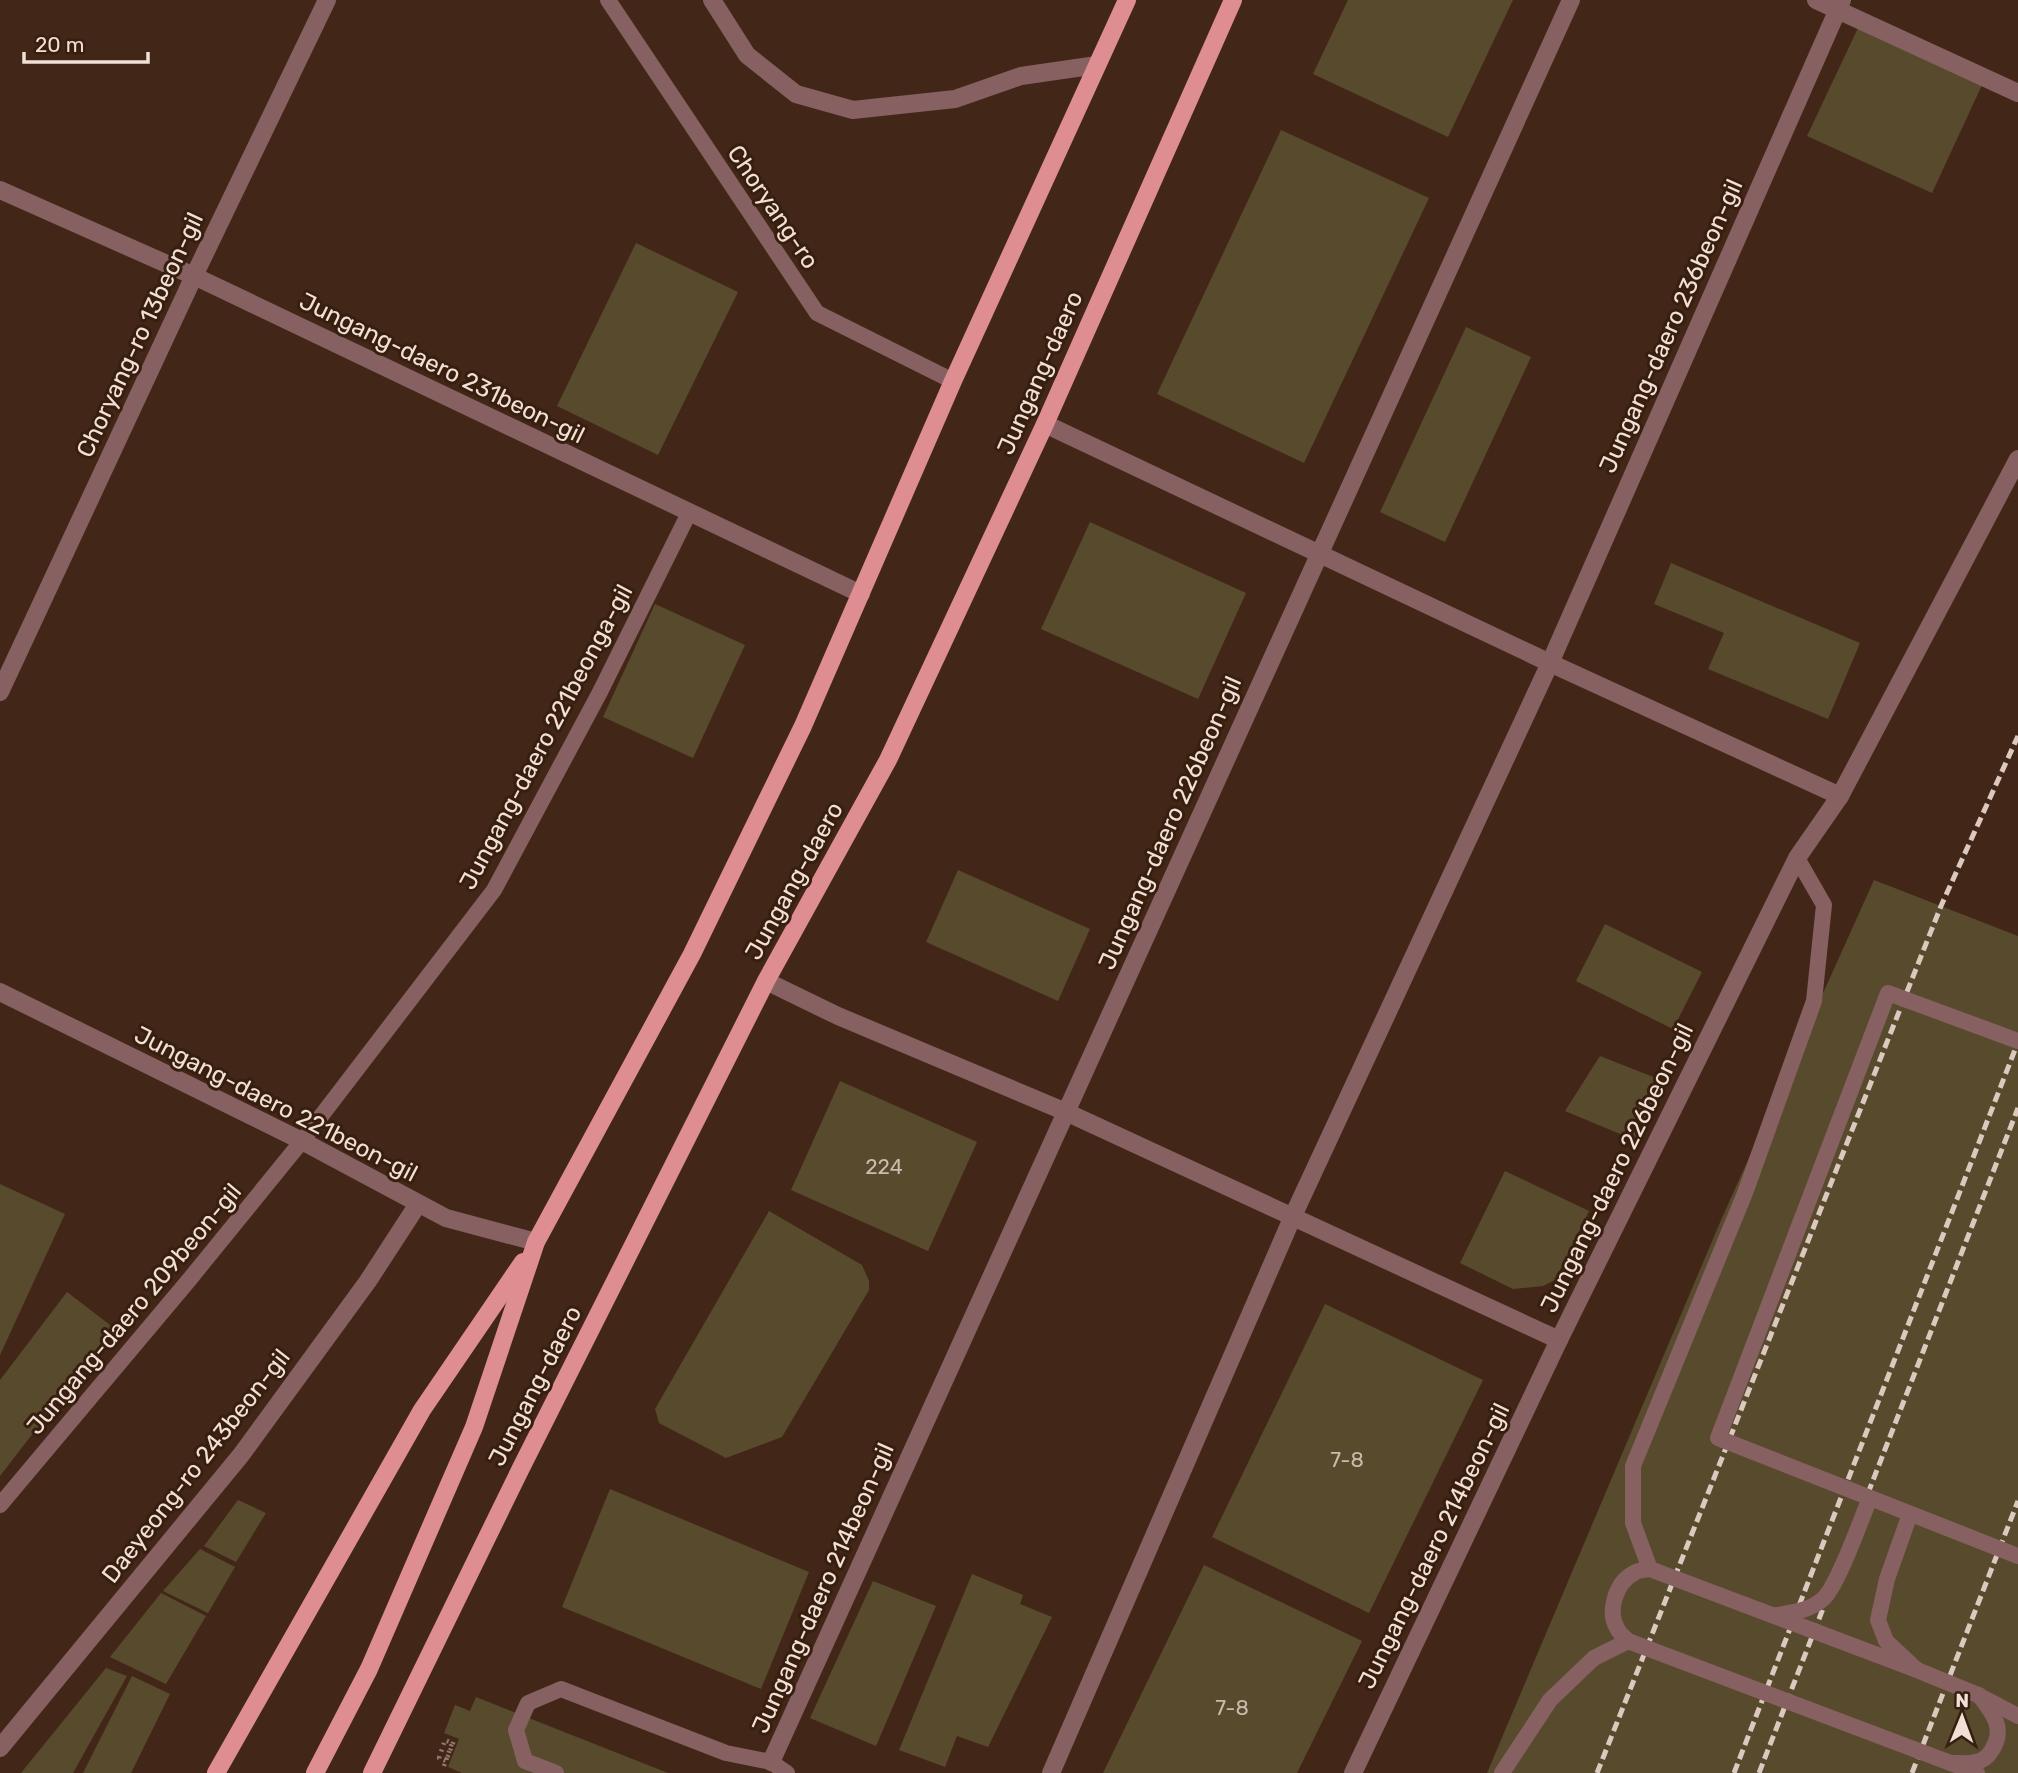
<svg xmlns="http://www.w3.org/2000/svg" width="2018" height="1773" viewBox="0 0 2018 1773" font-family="Rubik,sans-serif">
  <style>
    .building { fill: #584a2d }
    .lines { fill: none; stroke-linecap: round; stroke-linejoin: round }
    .path { stroke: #917a6d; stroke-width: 4.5; stroke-dasharray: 2 5; stroke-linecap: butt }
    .lane { stroke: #876061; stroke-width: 16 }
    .street { stroke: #876061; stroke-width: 18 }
    .primary { stroke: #de8e91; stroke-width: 18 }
    .rail { stroke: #dcc8be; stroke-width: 5; stroke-dasharray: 10 5; stroke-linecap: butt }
    .lane-bridge { stroke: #876061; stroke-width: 16 }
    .labels { text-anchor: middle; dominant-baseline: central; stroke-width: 6; stroke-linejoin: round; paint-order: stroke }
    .number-label { font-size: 21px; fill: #ccbaac }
    .street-label { font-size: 24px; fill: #f2e0d6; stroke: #371e0e }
  </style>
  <rect width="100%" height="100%" fill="#422718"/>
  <g class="building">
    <polygon points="1348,0 1513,0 1448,137 1313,74"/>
    <polygon points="1858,28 1982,85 1932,193 1807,136"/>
    <polygon points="1281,130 1429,198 1304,463 1157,394"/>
    <polygon points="636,243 738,292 658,455 557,406"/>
    <polygon points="1466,327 1531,357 1445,542 1380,512"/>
    <polygon points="1090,522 1246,593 1198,699 1041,629"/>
    <polygon points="1671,563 1860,643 1828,719 1708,669 1724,633 1654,604"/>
    <polygon points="655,604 745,645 693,758 603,717"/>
    <polygon points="958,870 1090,929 1058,1001 926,942"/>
    <polygon points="1874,880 2018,936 2018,1773 1487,1773 1721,1220"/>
    <polygon points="1605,924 1702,972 1673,1029 1576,981"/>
    <polygon points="1600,1056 1666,1082 1637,1141 1565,1111"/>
    <polygon points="840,1081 977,1142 928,1251 791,1190"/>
    <polygon points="1505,1171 1589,1211 1555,1280 1543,1286 1513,1289 1460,1263"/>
    <polygon points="0,1184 65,1214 0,1355"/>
    <polygon points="769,1211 862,1265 869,1281 869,1290 782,1437 726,1458 659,1423 655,1409"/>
    <polygon points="67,1292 114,1328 0,1476 0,1380"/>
    <polygon points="1325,1304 1483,1380 1369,1613 1212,1537"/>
    <polygon points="610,1489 809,1572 761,1689 562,1607"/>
    <polygon points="238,1500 266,1513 236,1562 204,1546"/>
    <polygon points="200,1549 235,1567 208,1613 163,1591"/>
    <polygon points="1204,1565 1362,1641 1297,1773 1103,1773"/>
    <polygon points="972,1574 1023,1595 1020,1604 1052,1617 988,1747 957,1736 945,1767 899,1750"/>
    <polygon points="873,1581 936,1606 876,1746 810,1718"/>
    <polygon points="161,1593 206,1616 166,1684 110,1657"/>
    <polygon points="106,1668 127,1676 73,1773 21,1773"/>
    <polygon points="132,1676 170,1694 131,1773 83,1773"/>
    <polygon points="476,1697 668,1773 462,1773 448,1767 459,1739 444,1733 455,1705 470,1711"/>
  </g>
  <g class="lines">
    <polyline class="path" points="444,1766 452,1743 445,1740 439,1758 446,1761 455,1738"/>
    <g class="lane">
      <polyline points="608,0 817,313 953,381"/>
      <polyline points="0,1505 189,1280 302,1141 494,890 600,692 689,513"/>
      <polyline points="1910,1514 1887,1579 1878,1620 1886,1641 1917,1670"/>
      <polyline points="1650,1569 1633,1523 1633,1466 1745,1193 1814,1001 1824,905 1797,858"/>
      <path d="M1952 1763C1959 1763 1968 1764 1975 1762 1983 1761 1988 1757 1992 1750 2006 1728 1992 1712 1979 1695"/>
      <polyline points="556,1773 525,1761 516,1730 528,1703 561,1689 726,1753 771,1762 787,1773"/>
      <polyline points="1502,1773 1550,1700 1594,1658 1628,1641"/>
    </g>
    <g class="street">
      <polyline points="712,0 747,55 796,94 853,110 955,99 1021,76 1097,65"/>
      <polyline points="1816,0 2018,93"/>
      <polyline points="0,190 194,276 861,594"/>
      <polyline points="1045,424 1550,663 1840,796"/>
      <polyline points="0,692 194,276 327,0"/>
      <polyline points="766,981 838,1016 1066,1112 1559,1340"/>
      <polyline points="0,992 302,1141 446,1218 536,1242"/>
      <polyline points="0,1748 241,1455 368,1281 418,1204"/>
      <polyline points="771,1762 1571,0"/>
      <polyline points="1051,1773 1293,1216 1550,663 1842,0"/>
      <polyline points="1353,1773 1559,1340 1797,858 1840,796 2018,459"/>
    </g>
    <g class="primary">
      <polyline points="216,1773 422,1410 523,1262"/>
      <polyline points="315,1773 369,1669 474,1427 536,1242 692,954 803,726 953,381 1127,0"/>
      <polyline points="372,1773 520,1470 766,981 888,760 1045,424 1233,0"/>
    </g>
    <g class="rail">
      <polyline points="1597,1773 1941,906 2018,736"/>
      <polyline points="1734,1773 2018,1042"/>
      <polyline points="1759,1773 2018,1108"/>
      <polyline points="1912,1773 2018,1501"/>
    </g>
    <g class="lane-bridge">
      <polyline points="2018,1041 1888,993 1718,1438 2018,1556"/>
      <path d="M1777 1615C1794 1612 1809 1611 1823 1599 1838 1586 1861 1519 1870 1498"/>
      <path d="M1977 1773 1628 1641C1624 1637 1619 1633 1617 1628 1607 1611 1616 1582 1634 1573 1638 1570 1645 1570 1650 1569L1917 1670 1978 1695 2018 1716"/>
    </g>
  </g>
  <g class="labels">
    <g class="number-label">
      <text x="884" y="1166">224</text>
      <text x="1347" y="1459">7-8</text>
      <text x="1232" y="1707">7-8</text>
    </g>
    <g class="street-label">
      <text transform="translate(773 207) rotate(56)">Choryang-ro</text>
      <text transform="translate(1671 326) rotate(-66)">Jungang-daero 236beon-gil</text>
      <text transform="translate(140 335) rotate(-65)">Choryang-ro 13beon-gil</text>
      <text transform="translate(442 368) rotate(26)">Jungang-daero 231beon-gil</text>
      <text transform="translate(1040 373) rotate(-66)">Jungang-daero</text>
      <text transform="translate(546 737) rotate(-62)">Jungang-daero 221beonga-gil</text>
      <text transform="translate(1170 823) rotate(-66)">Jungang-daero 226beon-gil</text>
      <text transform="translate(794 881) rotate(-61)">Jungang-daero</text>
      <text transform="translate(276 1104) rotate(27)">Jungang-daero 221beon-gil</text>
      <text transform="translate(1617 1168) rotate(-64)">Jungang-daero 226beon-gil</text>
      <text transform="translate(134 1309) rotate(-50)">Jungang-daero 209beon-gil</text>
      <text transform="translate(535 1386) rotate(-63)">Jungang-daero</text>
      <text transform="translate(196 1466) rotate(-52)">Daeyeong-ro 243beon-gil</text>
      <text transform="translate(1434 1546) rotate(-64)">Jungang-daero 214beon-gil</text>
      <text transform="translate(823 1588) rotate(-66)">Jungang-daero 214beon-gil</text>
    </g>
  </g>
  <g transform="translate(1962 1717) rotate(1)" stroke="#371e0e" stroke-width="5" paint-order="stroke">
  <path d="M0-5L12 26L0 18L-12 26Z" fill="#f2e0d6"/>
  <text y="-10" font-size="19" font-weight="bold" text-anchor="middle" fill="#f2e0d6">N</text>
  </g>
  <path d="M24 52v10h124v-10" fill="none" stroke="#f2e0d6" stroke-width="3.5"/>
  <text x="35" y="52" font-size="21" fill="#f2e0d6" stroke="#371e0e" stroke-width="5" paint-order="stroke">20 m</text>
</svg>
